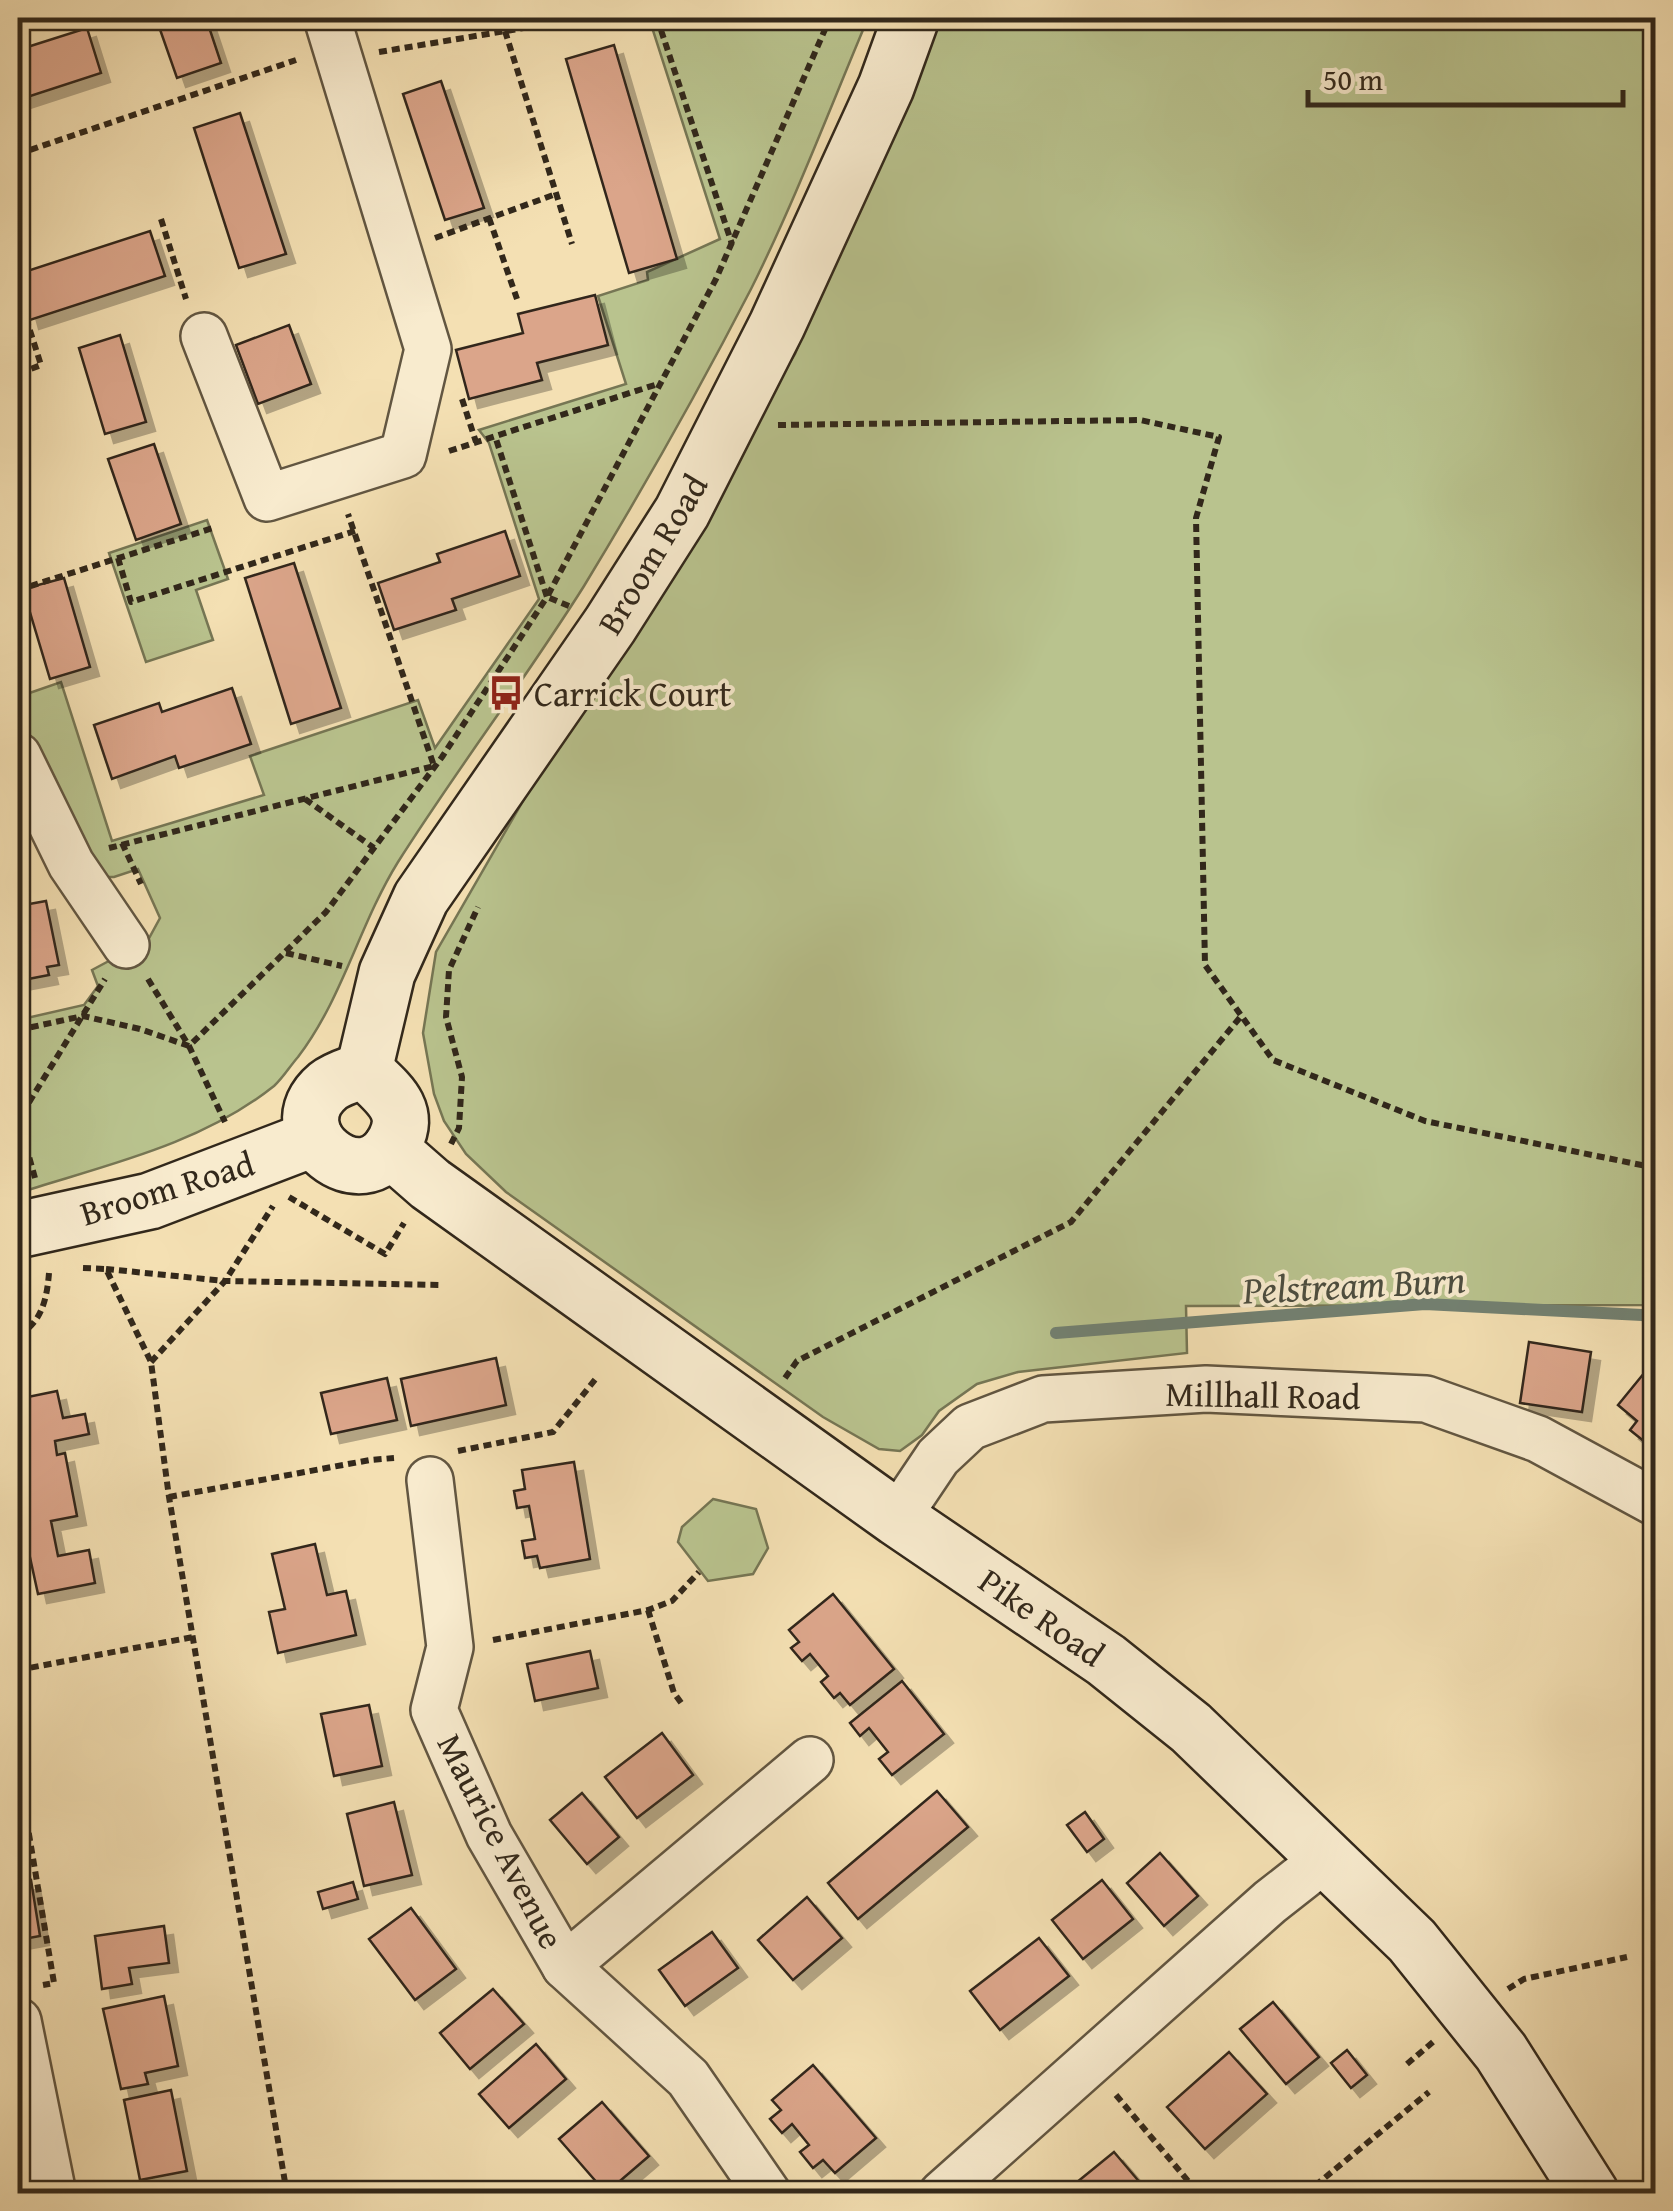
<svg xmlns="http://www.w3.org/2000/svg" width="1673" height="2211" viewBox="0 0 1673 2211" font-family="'Gentium Book Plus',serif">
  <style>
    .green { fill: #b9c38e; stroke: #767654; stroke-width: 2.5 }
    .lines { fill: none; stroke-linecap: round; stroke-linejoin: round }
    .stream { stroke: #728172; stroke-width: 12 }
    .building { fill: #dba58a; stroke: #32281b; stroke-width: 2.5; filter: url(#shadow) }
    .street-casing { stroke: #625641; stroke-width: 50 }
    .secondary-casing { stroke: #32281b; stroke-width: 60 }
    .path { stroke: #32281b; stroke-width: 6; stroke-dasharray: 8 5; stroke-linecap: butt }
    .street { stroke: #f8ebce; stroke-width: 45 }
    .secondary { stroke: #f8ebce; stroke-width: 55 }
    .labels { text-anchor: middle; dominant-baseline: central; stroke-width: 8; stroke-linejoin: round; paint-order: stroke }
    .street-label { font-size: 35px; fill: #32281b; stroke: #f8ebce }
    .poi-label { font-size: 35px; fill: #32281b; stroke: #f8ebce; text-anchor: start }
    .water-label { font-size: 38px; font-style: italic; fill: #4c4d3f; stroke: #f8ebce }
  </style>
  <defs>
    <filter id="shadow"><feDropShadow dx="9" dy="9" stdDeviation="0" flood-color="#0004"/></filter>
  </defs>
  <rect width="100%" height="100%" fill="#f4e0b3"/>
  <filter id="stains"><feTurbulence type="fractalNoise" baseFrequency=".002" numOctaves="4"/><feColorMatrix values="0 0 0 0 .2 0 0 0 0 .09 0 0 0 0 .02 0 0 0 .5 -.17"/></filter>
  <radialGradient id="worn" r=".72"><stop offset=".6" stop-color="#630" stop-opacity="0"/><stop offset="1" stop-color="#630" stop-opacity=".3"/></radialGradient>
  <g class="green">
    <path d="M649 18H868C830 108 795 201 751 289 699 390 643 489 584 586 525 680 457 769 398 862 359 925 343 998 298 1057 290 1066 283 1078 274 1086 200 1145 106 1165 18 1193V1020L84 1005 98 986 92 970 148 940 160 918 138 869 114 877H98L92 868 18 710V697L61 682 112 841 264 795 250 756 418 700 435 748 539 599 489 443 479 430 626 384 598 296 648 280 647 272 720 239Z"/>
    <polygon points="933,18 1655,18 1655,1305 1186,1306 1187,1353 1018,1372 977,1384 939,1411 922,1435 900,1451 879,1449 823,1417 506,1192 466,1154 444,1121 434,1094 423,1033 436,952 546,761 795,354"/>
    <polygon points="207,520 228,579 196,590 213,640 146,662 109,553"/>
    <polygon points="713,1499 756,1509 768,1548 753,1574 708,1581 678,1542 682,1527"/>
  </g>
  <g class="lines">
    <polyline class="stream" points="1056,1333 1425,1304 1642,1315 1656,1319"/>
  </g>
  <g class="building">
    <polygon points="156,18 206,18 221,63 177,78"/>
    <polygon points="87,28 101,73 18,100 18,50"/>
    <polygon points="614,45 677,259 629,273 566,59"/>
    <polygon points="441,81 484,208 445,220 403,94"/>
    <polygon points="240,113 286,254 239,268 194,128"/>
    <polygon points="150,231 165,276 30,320 18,274"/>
    <polygon points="595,295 608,345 537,363 542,380 469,399 456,350 523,333 518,314"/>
    <polygon points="289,325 311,384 258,404 236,345"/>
    <polygon points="120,335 146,422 105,434 79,348"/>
    <polygon points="154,444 181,524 136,540 108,459"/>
    <polygon points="505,531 520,576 452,599 456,610 394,630 378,583 440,562 437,554"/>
    <polygon points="294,563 341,708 291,724 245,578"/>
    <polygon points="64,578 90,667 50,679 23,589"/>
    <polygon points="232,688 251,744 179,768 175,756 112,779 94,725 159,703 162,712"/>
    <polygon points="46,901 59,965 47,967 49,975 23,980 22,973 18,974 18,906"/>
    <polygon points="1529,1342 1591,1352 1582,1412 1520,1403"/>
    <polygon points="496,1358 506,1405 411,1426 401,1379"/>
    <polygon points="1645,1372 1656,1381 1656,1451 1630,1430 1637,1421 1618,1405"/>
    <polygon points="387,1378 397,1420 331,1434 321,1393"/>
    <polygon points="57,1391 63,1418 85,1414 89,1434 55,1441 57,1455 65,1453 77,1516 51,1521 58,1556 89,1550 95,1583 38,1594 24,1530 18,1531 18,1399"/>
    <polygon points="574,1462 590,1559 540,1568 537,1556 525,1558 522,1541 535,1539 529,1506 517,1508 514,1491 525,1489 522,1470"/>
    <polygon points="315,1544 327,1595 346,1591 356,1635 278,1653 269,1612 285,1609 272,1554"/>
    <polygon points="833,1594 894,1669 850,1705 840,1693 834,1698 821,1682 828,1676 810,1654 802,1661 791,1648 799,1642 789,1630"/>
    <polygon points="590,1651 598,1688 535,1701 527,1664"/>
    <polygon points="902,1681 944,1734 892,1775 879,1759 888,1752 869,1728 860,1736 850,1723"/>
    <polygon points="369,1705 382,1766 334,1776 321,1714"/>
    <polygon points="662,1733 693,1775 637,1818 605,1777"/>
    <polygon points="937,1791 968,1827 858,1919 828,1883"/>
    <polygon points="582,1793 619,1837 587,1864 550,1820"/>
    <polygon points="394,1802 412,1875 364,1886 347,1814"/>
    <polygon points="1085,1812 1104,1839 1087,1852 1067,1825"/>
    <polygon points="1160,1853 1198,1896 1164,1926 1127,1883"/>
    <polygon points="31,1880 40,1936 18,1940 18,1883"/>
    <polygon points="1102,1880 1133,1919 1083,1959 1052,1920"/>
    <polygon points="353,1882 358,1899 323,1909 318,1892"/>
    <polygon points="807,1897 842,1938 793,1980 758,1940"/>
    <polygon points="411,1908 456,1969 415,2000 369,1939"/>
    <polygon points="164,1926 169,1963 129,1968 132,1984 102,1989 95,1936"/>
    <polygon points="712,1932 738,1968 685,2006 659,1970"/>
    <polygon points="1039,1938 1069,1976 1000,2030 970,1991"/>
    <polygon points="493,1989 524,2024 470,2069 440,2033"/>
    <polygon points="164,1996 178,2066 145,2073 148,2084 121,2089 103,2009"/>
    <polygon points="1273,2002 1319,2057 1286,2084 1240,2029"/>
    <polygon points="536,2044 566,2079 509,2128 479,2094"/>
    <polygon points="1347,2050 1367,2075 1351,2088 1331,2063"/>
    <polygon points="1229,2052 1267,2094 1205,2149 1167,2107"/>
    <polygon points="813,2065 876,2138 835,2173 823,2160 813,2168 800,2152 809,2145 792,2124 782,2133 770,2119 781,2110 772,2100"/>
    <polygon points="171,2090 187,2171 140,2180 124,2100"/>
    <polygon points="602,2102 649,2156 606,2193 559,2139"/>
    <polygon points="1114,2152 1148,2192 1076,2194 1071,2187"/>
  </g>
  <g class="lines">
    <defs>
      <g id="street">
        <polyline points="204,336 267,498 403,455 428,349 327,18"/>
        <polyline points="18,756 71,864 126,945"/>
        <polyline points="430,1480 450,1647 434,1710 489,1835 565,1966 688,2078 768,2194"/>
        <polyline points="897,1518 938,1457 970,1427 1043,1399 1206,1389 1426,1399 1538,1439 1656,1503"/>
        <polyline points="565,1966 810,1760"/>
        <polyline points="18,2021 53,2194"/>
        <polyline points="942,2194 1270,1902 1326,1858"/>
      </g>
      <g id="secondary">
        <polyline points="364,1070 387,973 421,898 610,625 682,512 777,325 886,87 911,18"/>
        <path d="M364 1070C385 1091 412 1108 395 1141 363 1204 273 1132 328 1086 338 1078 352 1075 364 1070Z"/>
        <polyline points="390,1149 430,1184 897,1518 1106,1660 1191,1728 1412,1941 1501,2052 1591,2194"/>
        <polyline points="18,1230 150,1201 315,1138"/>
      </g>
    </defs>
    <use href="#street" class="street-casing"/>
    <use href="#secondary" class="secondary-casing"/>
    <g class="path">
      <polyline points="657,18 732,244"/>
      <polyline points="505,31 572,244"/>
      <polyline points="379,52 584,18"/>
      <polyline points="18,154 296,60"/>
      <polyline points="489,218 517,299"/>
      <polyline points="161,219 186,299"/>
      <polyline points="435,238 556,194"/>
      <polyline points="18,293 41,365 18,374"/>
      <polyline points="462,399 476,442"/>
      <polyline points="778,425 1140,420 1219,437 1196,518 1205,965 1273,1060 1425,1121 1656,1168"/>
      <polyline points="449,451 661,383"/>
      <polyline points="118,558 131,602 355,531"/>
      <polyline points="18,590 216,527"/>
      <polyline points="569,606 547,597 716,279 830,18"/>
      <polyline points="305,799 374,848"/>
      <polyline points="122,843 141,884"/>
      <polyline points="109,848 434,766 348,514"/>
      <polyline points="286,953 342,966"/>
      <polyline points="148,979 189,1046 225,1122"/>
      <polyline points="18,1030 83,1016 140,1029 189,1046 326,912 442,757 547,597 495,436"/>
      <polyline points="451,1144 459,1128 462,1077 446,1017 449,970 478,907"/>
      <polyline points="35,1178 23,1135 28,1104 105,979"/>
      <polyline points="289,1197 385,1254 404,1223"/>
      <polyline points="83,1268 106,1269 151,1362 169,1497 287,2194"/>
      <polyline points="106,1269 225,1281 443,1285"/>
      <path d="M18 1335C42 1323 47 1298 49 1273"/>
      <polyline points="151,1362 225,1281 273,1206"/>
      <polyline points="785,1378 797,1361 1071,1222 1242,1015"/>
      <polyline points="458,1451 553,1432 598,1376"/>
      <polyline points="169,1497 370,1460 394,1458"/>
      <polyline points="648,1610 674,1693 682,1704"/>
      <polyline points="493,1640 648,1610 672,1601 699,1572"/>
      <polyline points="18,1670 193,1637"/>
      <polyline points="18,1769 54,1983 43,1985"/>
      <polyline points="1508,1989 1524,1979 1627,1957"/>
      <polyline points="1407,2064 1433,2042"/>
      <polyline points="1116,2095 1199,2194"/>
      <polyline points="1305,2194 1429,2092"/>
    </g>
    <use href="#street" class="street"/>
    <use href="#secondary" class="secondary"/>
  </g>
  <defs>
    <symbol id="bus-bare" viewBox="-9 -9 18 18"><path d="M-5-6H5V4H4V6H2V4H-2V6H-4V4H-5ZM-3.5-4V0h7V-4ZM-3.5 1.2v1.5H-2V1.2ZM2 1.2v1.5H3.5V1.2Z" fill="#8f2418" stroke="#f8ebce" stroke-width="2.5" paint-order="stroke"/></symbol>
  </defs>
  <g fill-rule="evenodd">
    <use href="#bus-bare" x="481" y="668" width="50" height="50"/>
  </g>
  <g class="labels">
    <g class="street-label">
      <text transform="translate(652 554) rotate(-59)">Broom Road</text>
      <text transform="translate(167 1188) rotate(-17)">Broom Road</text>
      <text transform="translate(1263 1395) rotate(1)">Millhall Road</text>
      <text transform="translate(1042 1617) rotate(35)">Pike Road</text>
      <text transform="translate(501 1841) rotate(63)">Maurice Avenue</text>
    </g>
    <g class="poi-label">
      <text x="534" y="693">Carrick Court</text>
    </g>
    <g class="water-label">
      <text transform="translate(1354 1284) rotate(-3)">Pelstream Burn</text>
    </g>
  </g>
  <rect width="1673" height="2211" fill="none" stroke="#f4e0b3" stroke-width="60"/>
  <rect x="20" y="20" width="1633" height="2171" fill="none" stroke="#32281b" stroke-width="5"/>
  <rect x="30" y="30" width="1613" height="2151" fill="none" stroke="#32281b" stroke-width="2.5"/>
  <path d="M1308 90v15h315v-15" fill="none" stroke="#32281b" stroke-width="5"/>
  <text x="1323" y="90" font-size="30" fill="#32281b" stroke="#f8ebce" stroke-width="8" paint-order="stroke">50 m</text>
  <rect width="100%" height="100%" filter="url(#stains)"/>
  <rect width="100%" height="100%" fill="url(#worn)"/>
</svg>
